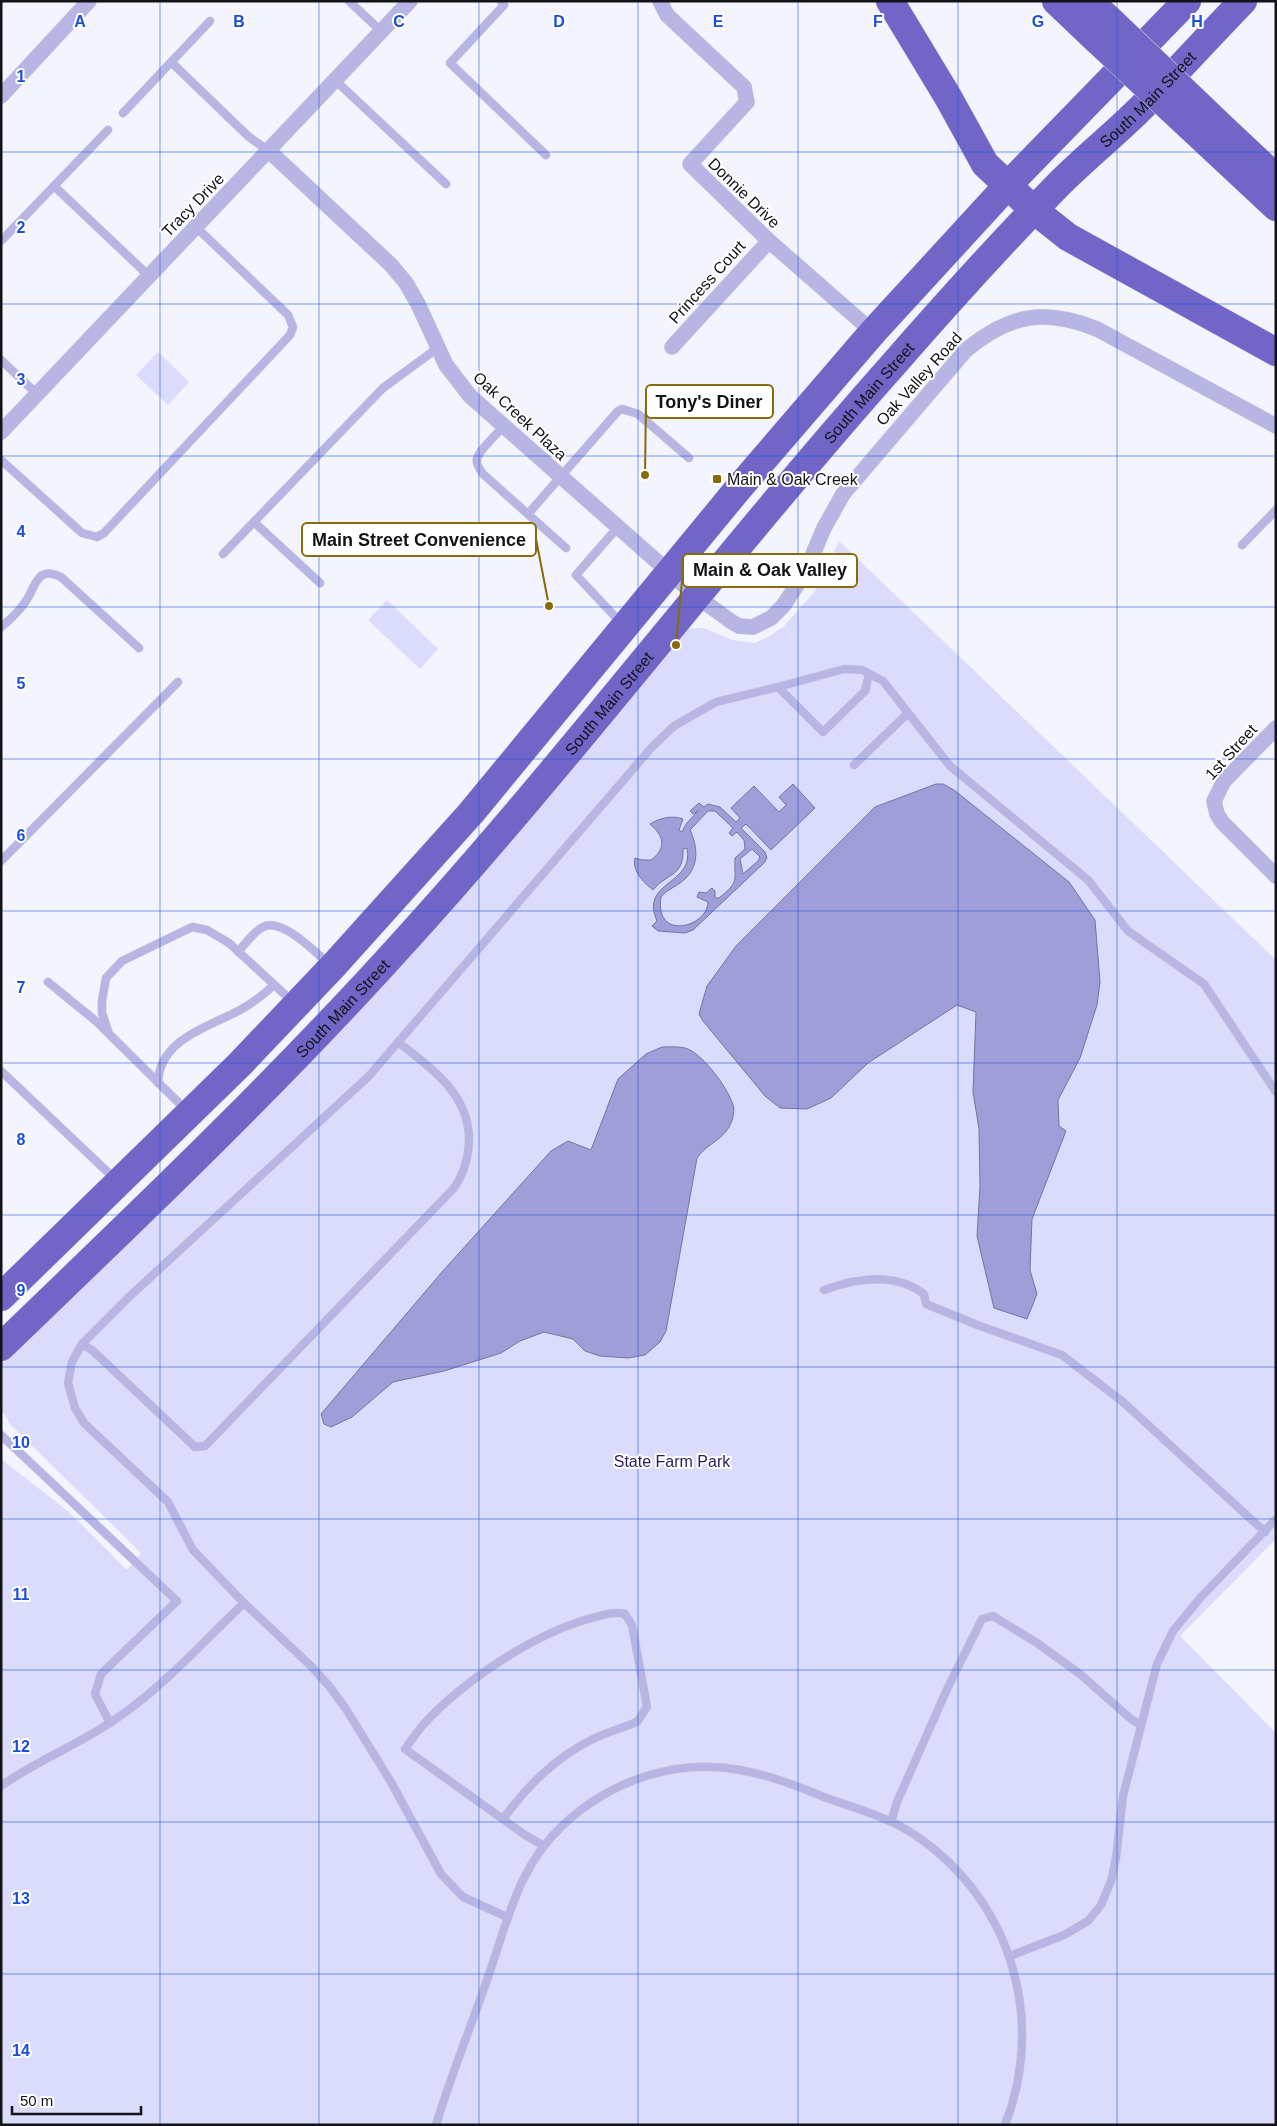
<svg xmlns="http://www.w3.org/2000/svg" width="1277" height="2126" viewBox="0 0 1277 2126" font-family="Arial,sans-serif">
  <style>
    .green { fill: #dbdbfc }
    .water { fill: #a09ed9; stroke: #75749f; fill-rule: evenodd }
    .lines { fill: none; stroke-linecap: round; stroke-linejoin: round }
    .lane-casing { stroke: #d0d0da; stroke-width: 9 }
    .street-casing { stroke: #d0d0da; stroke-width: 16 }
    .highway-casing { stroke: #d0d0da; stroke-width: 29 }
    .lane { stroke: #b6b5e3; stroke-width: 8 }
    .street { stroke: #b6b5e3; stroke-width: 15 }
    .highway { stroke: #7166c8; stroke-width: 28 }
    .highway-bridge-casing { stroke: #d0d0da; stroke-width: 29; stroke-linecap: butt }
    .highway-bridge { stroke: #7166c8; stroke-width: 28 }
    .grid { fill: none; stroke: #1d4ed8; stroke-width: 1; stroke-opacity: 0.55 }
    .poi-dot { fill: #866b08; stroke: #fff; stroke-width: 2 }
    .labels { text-anchor: middle; dominant-baseline: central; stroke-width: 4; stroke-linejoin: round; paint-order: stroke }
    .street-label { font-size: 16px; fill: #121217; stroke: #fff }
    .poi-label { font-size: 16px; fill: #121217; stroke: #fff; text-anchor: start }
    .park-label { font-size: 16px; fill: #2a1c61; stroke: #fff }
    .grid-label { font-size: 16px; text-anchor: middle; font-weight: bold; fill: #1d4ed8; stroke: #fff; stroke-width: 4; stroke-linejoin: round; paint-order: stroke }
    .leader { fill: none; stroke: #866b08; stroke-width: 2 }
    .callout-dot { fill: #866b08; stroke: #fff; stroke-width: 2 }
    .callout { fill: #fff; stroke: #866b08; stroke-width: 2 }
    .callout-label { font-size: 18px; text-anchor: middle; font-weight: bold; fill: #121217 }
  </style>
  <rect width="100%" height="100%" fill="#f4f4ff"/>
  <g class="green">
    <polygon points="158,352 189,382 168,405 136,375"/>
    <polygon points="839,541 1276,960 1276,1539 1180,1636 1276,1733 1276,2125 1,2125 1,1459 69,1512 127,1570 141,1553 10,1424 1,1409 1,1364 65,1302 683,629 704,628 732,640 755,643 768,637 784,626 815,591"/>
    <polygon points="387,600 438,649 420,669 368,620"/>
  </g>
  <g class="water">
    <path d="M793 784 815 808 771 850 746 824 741 828 765 852 767 858 764 863 693 930 685 933 658 931 652 926 657 921C639 881 695 885 687 848L683 849C684 877 668 872 653 890 643 882 632 871 635 858L642 860H651C667 848 664 836 650 824 660 818 671 815 683 819L679 830 682 832 686 824 698 811 693 814 690 811 699 803 704 807 708 804 720 807 736 822 740 818 731 808 754 786 779 812 786 805 779 797ZM708 811H715L733 828 729 833 732 836 737 832 744 840 745 849 735 858C734 882 740 881 719 898H715V891L712 888 706 893 699 892 697 897 708 902C708 927 654 942 661 897 667 890 673 888 680 883 699 870 699 849 690 830ZM752 849 760 857 758 861 743 874 740 859Z"/>
    <polygon points="936,784 943,784 954,790 1069,882 1095,920 1100,982 1097,1005 1080,1058 1058,1100 1059,1126 1066,1131 1032,1219 1030,1270 1037,1294 1027,1319 994,1308 977,1236 980,1187 979,1129 973,1092 976,1012 957,1005 868,1063 831,1098 807,1109 780,1108 765,1096 703,1021 699,1014 707,986 736,946 875,807"/>
    <path d="M662 1047C670 1047 680 1046 688 1049 704 1056 728 1088 733 1105 735 1109 733 1119 731 1123 725 1139 705 1145 697 1158L666 1331 660 1342 645 1355 628 1358 600 1356 585 1351 573 1339 544 1332 520 1341 501 1353 444 1371 393 1382 352 1417 331 1427 324 1424 321 1414 442 1272 551 1151 568 1141 591 1150 618 1079 646 1054Z"/>
  </g>
  <g class="lines">
    <defs>
      <g id="lane">
        <polyline points="349,1 382,32"/>
        <polyline points="501,1 504,5 450,63 546,155"/>
        <polyline points="171,62 249,137 269,151"/>
        <polyline points="336,81 446,184"/>
        <polyline points="123,113 210,21"/>
        <polyline points="54,186 149,276"/>
        <polyline points="2,240 108,130"/>
        <polyline points="1,360 37,394"/>
        <path d="M504 426C498 433 478 451 477 459 476 464 480 470 483 474L566 548"/>
        <polyline points="1,460 82,533 97,537 104,533 290,335 293,327 288,315 196,227"/>
        <polyline points="528,514 618,411 622,409 638,414 689,458"/>
        <polyline points="254,522 320,583"/>
        <polyline points="618,527 576,575 622,624"/>
        <polyline points="1242,545 1276,510"/>
        <polyline points="223,554 383,388 439,347"/>
        <path d="M1 627C10 620 19 611 26 601 36 586 37 565 61 577L139 648"/>
        <polyline points="778,687 823,732 865,691 869,674"/>
        <polyline points="854,765 908,713"/>
        <polyline points="1,861 178,682"/>
        <path d="M238 952C246 943 253 932 263 927 282 917 316 953 329 964"/>
        <polyline points="48,982 97,1022 187,1111"/>
        <polyline points="109,1034 102,1013 102,1001 106,978 122,961 192,927 207,930 229,943 293,1002"/>
        <polyline points="1,1071 116,1180"/>
        <path d="M158 1083C159 1039 209 1027 240 1010 253 1003 263 995 274 985"/>
        <path d="M824 1290C857 1278 895 1272 924 1294L926 1304 980 1326 1062 1355 1123 1402 1265 1532"/>
        <path d="M82 1344 92 1350 195 1447 205 1446 454 1188C465 1172 469 1156 469 1137 467 1092 431 1068 398 1042"/>
        <polyline points="1,1435 177,1601 101,1674 95,1694 110,1723"/>
        <path d="M1 1786C39 1759 83 1743 120 1716 166 1684 204 1641 244 1603"/>
        <path d="M503 1819C528 1785 555 1758 593 1739 607 1732 622 1728 637 1722L647 1707 632 1625 625 1614C612 1611 601 1616 588 1619 532 1635 462 1682 423 1725 417 1732 411 1741 405 1749L525 1835 544 1846"/>
        <polyline points="891,1822 897,1802 948,1687 982,1619 993,1616 1037,1643 1080,1674 1131,1719 1141,1725"/>
        <polyline points="507,1917 463,1897 441,1874 391,1782 346,1709 329,1686 311,1666 244,1603 193,1550 168,1502 84,1423 75,1408 68,1383 72,1362 82,1344 130,1296 369,1076 652,747 674,726 716,702 778,687 844,669 862,670 883,681 950,766 1088,880 1128,931 1204,984 1276,1092"/>
        <polyline points="1010,1956 1064,1935 1088,1921 1101,1905 1111,1881 1116,1858 1123,1796 1157,1664 1173,1631 1201,1597 1276,1519"/>
        <path d="M436 2125C451 2075 471 2027 488 1977 508 1921 517 1868 563 1825 610 1781 675 1758 740 1770 769 1775 797 1786 824 1797 851 1807 882 1815 907 1830 1008 1892 1048 2015 1005 2125"/>
      </g>
      <g id="street">
        <polyline points="660,1 667,15 744,87 747,102 690,164 769,241 873,332"/>
        <polyline points="1,96 89,1"/>
        <path d="M269 151 391 265 406 283 418 304 446 365 470 396 696 596 732 622 739 626 753 627 771 618 783 606 805 573 824 528 843 494 966 350C1010 314 1045 308 1097 329L1276 426"/>
        <polyline points="672,347 769,241"/>
        <polyline points="1,432 410,1"/>
        <polyline points="1276,728 1224,781 1214,801 1217,814 1222,822 1276,876"/>
      </g>
      <g id="highway">
        <polyline points="890,1 948,97 985,164 1034,210 1068,237 1276,352"/>
        <polyline points="1056,1 1097,40"/>
        <polyline points="1089,1 1113,23"/>
        <polyline points="1229,134 1276,178"/>
        <polyline points="1215,150 1276,207"/>
        <polyline points="1,1297 240,1064 335,964 471,813 738,489 873,332 1008,185 1187,1"/>
        <path id="s1" d="M1 1347C138 1215 276 1084 404 942 573 756 725 554 892 366 946 304 1002 242 1060 183 1088 155 1120 130 1148 101 1180 68 1211 34 1243 1"/>
      </g>
    </defs>
    <use href="#lane" class="lane-casing"/>
    <use href="#street" class="street-casing"/>
    <use href="#highway" class="highway-casing"/>
    <use href="#lane" class="lane"/>
    <use href="#street" class="street"/>
    <use href="#highway" class="highway"/>
    <defs>
      <g id="highway-bridge">
        <polyline points="1113,23 1229,134"/>
        <polyline points="1097,40 1215,150"/>
      </g>
    </defs>
    <use href="#highway-bridge" class="highway-bridge-casing"/>
    <use href="#highway-bridge" class="highway-bridge"/>
  </g>
  <path class="grid" d="M160 1V2125M319 1V2125M479 1V2125M638 1V2125M798 1V2125M958 1V2125M1117 1V2125M1 152H1276M1 304H1276M1 456H1276M1 607H1276M1 759H1276M1 911H1276M1 1063H1276M1 1215H1276M1 1367H1276M1 1519H1276M1 1670H1276M1 1822H1276M1 1974H1276"/>
  <rect class="poi-dot" x="712" y="474" width="10" height="10" rx="2.5"/>
  <g class="labels">
    <g class="street-label">
      <text stroke="none"><textPath href="#s1" startOffset="1696">South Main Street</textPath></text>
      <text transform="translate(744 193) rotate(44)">Donnie Drive</text>
      <text transform="translate(193 205) rotate(-46)">Tracy Drive</text>
      <text transform="translate(707 282) rotate(-48)">Princess Court</text>
      <text transform="translate(919 379) rotate(-48)">Oak Valley Road</text>
      <text stroke="none"><textPath href="#s1" startOffset="1291">South Main Street</textPath></text>
      <text transform="translate(520 416) rotate(43)">Oak Creek Plaza</text>
      <text stroke="none"><textPath href="#s1" startOffset="886">South Main Street</textPath></text>
      <text transform="translate(1231 752) rotate(-48)">1st Street</text>
      <text stroke="none"><textPath href="#s1" startOffset="481">South Main Street</textPath></text>
    </g>
    <g class="poi-label">
      <text x="727" y="479">Main &amp; Oak Creek</text>
    </g>
    <g class="park-label">
      <text x="672" y="1461">State Farm Park</text>
    </g>
  </g>
  <g class="grid-label">
    <text x="80" y="27">A</text>
    <text x="239" y="27">B</text>
    <text x="399" y="27">C</text>
    <text x="559" y="27">D</text>
    <text x="718" y="27">E</text>
    <text x="878" y="27">F</text>
    <text x="1038" y="27">G</text>
    <text x="1197" y="27">H</text>
    <text x="21" y="82">1</text>
    <text x="21" y="233">2</text>
    <text x="21" y="385">3</text>
    <text x="21" y="537">4</text>
    <text x="21" y="689">5</text>
    <text x="21" y="841">6</text>
    <text x="21" y="993">7</text>
    <text x="21" y="1145">8</text>
    <text x="21" y="1296">9</text>
    <text x="21" y="1448">10</text>
    <text x="21" y="1600">11</text>
    <text x="21" y="1752">12</text>
    <text x="21" y="1904">13</text>
    <text x="21" y="2056">14</text>
  </g>
  <path class="leader" d="M645 475L646 401M549 606L536 539M676 645L683 570"/>
  <g class="callout-dot">
    <circle cx="645" cy="475" r="5"/>
    <circle cx="549" cy="606" r="5"/>
    <circle cx="676" cy="645" r="5"/>
  </g>
  <g class="callout">
    <rect x="646" y="385" width="127" height="33" rx="5"/>
    <rect x="302" y="523" width="234" height="33" rx="5"/>
    <rect x="683" y="554" width="174" height="33" rx="5"/>
  </g>
  <g class="callout-label">
    <text x="709" y="408">Tony's Diner</text>
    <text x="419" y="546">Main Street Convenience</text>
    <text x="770" y="576">Main &amp; Oak Valley</text>
  </g>
  <rect width="1277" height="2126" fill="none" stroke="#121217" stroke-width="5"/>
  <path d="M12 2106v8h129v-8" fill="none" stroke="#121217" stroke-width="2.5"/>
  <text x="20" y="2106" font-size="15" fill="#121217" stroke="#ffffff" stroke-width="4" paint-order="stroke">50 m</text>
</svg>
